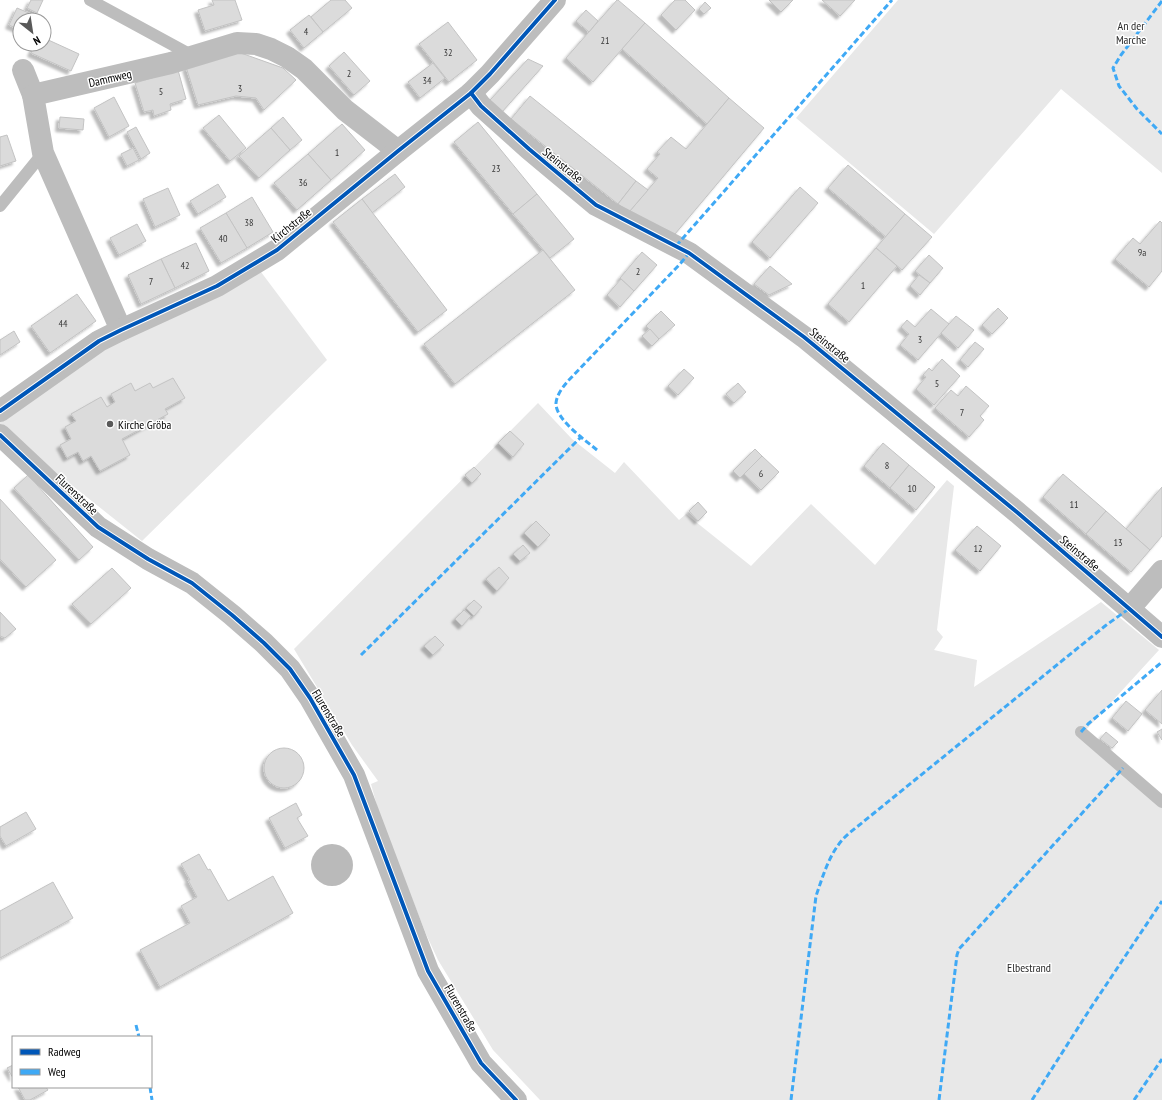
<svg xmlns="http://www.w3.org/2000/svg" width="1162" height="1100" viewBox="0 0 1162 1100" font-family="'PT Sans Narrow',sans-serif">
  <style>
    .green { fill: #e8e8e8 }
    .water { fill: #bababa }
    .building { fill: #dbdbdb; stroke: #c3c3c3; filter: url(#shadow) }
    .lines { fill: none; stroke-linecap: round; stroke-linejoin: round }
    .service { stroke: #bdbdbd; stroke-width: 12 }
    .minor { stroke: #bdbdbd; stroke-width: 22 }
    .quiet { stroke: #3fa9f5; stroke-width: 3; stroke-dasharray: 6 3; stroke-linecap: butt }
    .cycleway-casing { stroke: #fff; stroke-width: 6 }
    .cycleway { stroke: #0057b8; stroke-width: 4 }
    .poi-dot { fill: #595959; stroke: #fff; stroke-width: 1.5 }
    .labels { text-anchor: middle; dominant-baseline: central; stroke-width: 3; stroke-linejoin: round; paint-order: stroke }
    .number-label { font-size: 10px; fill: #373737 }
    .park-label { font-size: 12px; fill: #2c2c2c; stroke: #fff }
    .street-label { font-size: 12px; fill: #000; stroke: #fff }
    .poi-label { font-size: 12px; fill: #000; stroke: #fff; text-anchor: start }
  </style>
  <defs>
    <filter id="shadow"><feDropShadow dx="-3.5" dy="3.5" stdDeviation="1" flood-color="#0004"/></filter>
  </defs>
  <rect width="100%" height="100%" fill="#fff"/>
  <g class="green">
    <polygon points="898,0 1162,0 1162,173 1061,89 934,234 796,118"/>
    <polygon points="261,272 327,360 142,541 0,428 0,419 113,341 145,326 210,301"/>
    <polygon points="538,403 572,439 615,473 624,462 679,520 686,514 751,566 811,504 875,565 947,480 954,486 937,630 943,637 934,650 977,660 974,687 1101,602 1159,650 1085,731 1162,797 1162,1100 540,1100 493,1050 438,960 426,934 380,817 371,784 378,781 352,745 294,649"/>
  </g>
  <circle class="water" cx="332" cy="865" r="21"/>
  <g class="building">
    <polygon points="31,0 43,0 37,13 27,8"/>
    <polygon points="212,0 235,0 242,20 205,31 198,10 214,5"/>
    <polygon points="331,0 345,0 352,8 323,32 311,17"/>
    <polygon points="617,0 618,0 645,23 593,82 566,58"/>
    <polygon points="675,0 685,0 695,10 676,30 661,15"/>
    <polygon points="769,0 793,0 781,12"/>
    <polygon points="822,0 855,0 840,16"/>
    <polygon points="705,2 711,8 704,14 699,9"/>
    <polygon points="17,8 41,18 40,20 20,20 20,30 9,25"/>
    <polygon points="586,10 598,21 589,32 576,21"/>
    <polygon points="309,15 323,32 304,48 290,30"/>
    <polygon points="448,22 477,60 449,82 419,44"/>
    <polygon points="645,23 729,98 707,124 622,49"/>
    <polygon points="44,38 79,54 71,71 31,53 35,44 44,44"/>
    <polygon points="238,52 283,68 296,80 264,110 256,98 236,96 198,105 186,67"/>
    <polygon points="344,52 370,81 354,95 329,66"/>
    <polygon points="528,59 543,66 502,112 490,100"/>
    <polygon points="433,63 445,78 420,98 408,82"/>
    <polygon points="178,70 186,99 170,104 171,110 154,116 153,110 144,112 135,83"/>
    <polygon points="530,96 636,181 618,204 511,119"/>
    <polygon points="114,97 129,126 109,137 94,108"/>
    <polygon points="729,98 764,128 675,234 629,212 658,178 647,169 660,154 657,152 671,137 686,149"/>
    <polygon points="219,115 246,148 230,161 203,128"/>
    <polygon points="60,117 84,119 83,130 59,128"/>
    <polygon points="283,117 302,140 290,150 271,128"/>
    <polygon points="478,122 537,194 513,214 454,142"/>
    <polygon points="342,124 365,150 331,180 308,154"/>
    <polygon points="136,127 150,153 141,159 127,132"/>
    <polygon points="271,128 290,150 259,178 239,156"/>
    <polygon points="7,135 16,161 0,166 0,137"/>
    <polygon points="133,148 139,160 127,166 121,154"/>
    <polygon points="308,154 331,180 297,210 274,183"/>
    <polygon points="848,165 905,214 886,237 828,188"/>
    <polygon points="395,174 405,187 372,213 362,199"/>
    <polygon points="636,181 648,190 629,212 618,204"/>
    <polygon points="218,184 226,197 198,214 190,201"/>
    <polygon points="800,187 818,203 770,258 752,242"/>
    <polygon points="168,188 180,215 155,227 143,199"/>
    <polygon points="537,194 574,239 550,258 513,214"/>
    <polygon points="252,197 273,232 247,248 226,213"/>
    <polygon points="362,199 447,310 418,332 333,222"/>
    <polygon points="226,213 247,248 221,263 200,228"/>
    <polygon points="905,214 932,237 902,270 876,248"/>
    <polygon points="1160,221 1162,223 1162,271 1149,287 1115,259 1133,238 1140,244"/>
    <polygon points="137,224 146,241 119,255 110,238"/>
    <polygon points="196,243 209,271 175,288 161,259"/>
    <polygon points="876,248 897,266 849,322 828,304"/>
    <polygon points="543,250 575,290 455,384 424,344"/>
    <polygon points="642,252 657,265 634,291 620,278"/>
    <polygon points="929,255 943,268 930,283 915,271"/>
    <polygon points="161,259 175,288 141,304 128,275"/>
    <polygon points="770,266 792,284 769,295 754,284"/>
    <polygon points="919,275 930,283 920,295 910,286"/>
    <polygon points="621,279 634,291 620,307 607,295"/>
    <polygon points="77,294 96,321 50,353 31,326"/>
    <polygon points="998,308 1008,318 992,334 982,325"/>
    <polygon points="931,309 949,324 918,360 900,345 909,334 901,327 907,320 915,327"/>
    <polygon points="661,311 675,325 659,339 646,326"/>
    <polygon points="956,316 974,330 958,348 941,333"/>
    <polygon points="650,329 659,339 652,346 642,336"/>
    <polygon points="14,331 20,342 0,355 0,340"/>
    <polygon points="975,342 984,349 968,367 960,360"/>
    <polygon points="942,359 960,376 934,405 916,389 926,377 923,375 929,368 932,371"/>
    <polygon points="684,369 694,378 678,395 668,386"/>
    <polygon points="173,378 185,398 165,409 168,414 122,439 130,455 100,471 91,456 83,461 78,452 67,458 60,445 71,439 65,427 76,421 71,414 101,397 107,407 115,402 111,394 131,383 135,391 150,383 153,388"/>
    <polygon points="738,383 746,392 734,403 726,394"/>
    <polygon points="966,386 989,406 980,416 984,420 969,437 935,408 951,390 958,396"/>
    <polygon points="510,431 524,444 513,457 498,443"/>
    <polygon points="883,443 909,465 890,488 864,466"/>
    <polygon points="755,449 762,456 740,478 733,471"/>
    <polygon points="762,456 779,472 761,490 744,474"/>
    <polygon points="909,465 935,487 916,510 890,488"/>
    <polygon points="474,467 481,474 472,483 465,475"/>
    <polygon points="1063,474 1106,511 1086,534 1043,497"/>
    <polygon points="28,475 93,547 79,560 14,488"/>
    <polygon points="1162,487 1162,536 1150,550 1126,529"/>
    <polygon points="0,499 56,560 26,587 0,559"/>
    <polygon points="698,502 707,512 698,521 689,511"/>
    <polygon points="1106,511 1150,550 1131,572 1086,534"/>
    <polygon points="536,521 550,535 538,547 524,533"/>
    <polygon points="977,526 1001,546 980,571 955,550"/>
    <polygon points="523,545 530,553 520,561 513,554"/>
    <polygon points="499,567 509,578 497,591 486,579"/>
    <polygon points="112,568 131,588 91,624 72,604"/>
    <polygon points="474,600 482,607 474,616 466,608"/>
    <polygon points="464,610 471,616 462,626 455,619"/>
    <polygon points="0,612 16,629 5,638 0,636"/>
    <polygon points="435,636 444,645 433,655 424,646"/>
    <polygon points="1162,690 1162,724 1145,710"/>
    <polygon points="1126,701 1142,714 1128,731 1112,718"/>
    <polygon points="1162,729 1162,740 1157,732"/>
    <polygon points="1106,732 1118,742 1112,748 1100,739"/>
    <circle cx="284" cy="768" r="20"/>
    <polygon points="296,803 302,815 297,818 308,836 285,848 269,818"/>
    <polygon points="26,812 36,829 6,846 0,836 0,827"/>
    <polygon points="199,854 208,870 210,869 228,901 273,876 293,913 160,987 140,950 190,923 181,906 197,897 188,880 190,880 181,864"/>
    <polygon points="53,882 73,918 0,958 0,911"/>
    <polygon points="13,1065 13,1078 7,1068"/>
    <polygon points="18,1087 46,1087 48,1090 30,1100 25,1100"/>
  </g>
  <g class="lines">
    <g class="service">
      <polyline points="90,0 193,56"/>
      <polyline points="0,206 43,153"/>
      <polyline points="1081,732 1162,802"/>
    </g>
    <g class="minor">
      <polyline points="23,70 33,95"/>
      <polyline points="471,93 481,106 529,149 596,205 689,253 804,337 1018,513 1162,637"/>
      <polyline points="121,330 43,153 33,95 171,63 237,43 256,44 271,49 287,57 304,69 345,110 398,151"/>
      <polyline points="0,411 99,341 121,330 217,286 277,250 398,151 471,93 490,74 555,0"/>
      <polyline points="0,435 98,527 148,559 192,583 232,615 264,643 290,669 310,698 354,775 428,971 481,1063 516,1100"/>
      <polyline points="1130,608 1162,571"/>
    </g>
    <g class="quiet">
      <polyline points="1162,1 1121,55 1113,68 1119,86 1137,109 1162,134"/>
      <polyline points="676,246 892,0"/>
      <path d="M597 450C585 440 555 419 556 403 557 394 563 387 568 381L680 264 689 253"/>
      <polyline points="361,655 581,437"/>
      <polyline points="1081,732 1088,724 1162,662"/>
      <polyline points="136,1025 139,1037"/>
      <polyline points="150,1087 152,1100"/>
      <path d="M791 1100 816 896C823 876 829 854 844 838 850 832 857 827 863 822L1105 626 1130 608"/>
      <polyline points="939,1100 957,955 959,949 1123,768"/>
      <polyline points="1032,1100 1090,1009 1162,901"/>
      <polyline points="1134,1100 1162,1059"/>
    </g>
    <defs>
      <g id="cycleway">
        <polyline points="471,93 481,106 529,149 596,205 689,253 804,337 1018,513 1162,637"/>
        <polyline points="0,411 99,341 121,330 217,286 277,250 398,151 471,93 490,74 555,0"/>
        <polyline points="0,435 98,527 148,559 192,583 232,615 264,643 290,669 310,698 354,775 428,971 481,1063 516,1100"/>
      </g>
    </defs>
    <use href="#cycleway" class="cycleway-casing"/>
    <use href="#cycleway" class="cycleway"/>
  </g>
  <circle class="poi-dot" cx="110" cy="424" r="4"/>
  <g class="labels">
    <g class="number-label">
      <text x="306" y="31">4</text>
      <text x="605" y="40">21</text>
      <text x="448" y="52">32</text>
      <text x="349" y="73">2</text>
      <text x="427" y="80">34</text>
      <text x="240" y="88">3</text>
      <text x="161" y="91">5</text>
      <text x="337" y="152">1</text>
      <text x="496" y="168">23</text>
      <text x="303" y="182">36</text>
      <text x="249" y="222">38</text>
      <text x="223" y="238">40</text>
      <text x="1142" y="252">9a</text>
      <text x="185" y="265">42</text>
      <text x="638" y="271">2</text>
      <text x="151" y="281">7</text>
      <text x="863" y="285">1</text>
      <text x="63" y="323">44</text>
      <text x="920" y="339">3</text>
      <text x="937" y="383">5</text>
      <text x="962" y="412">7</text>
      <text x="887" y="465">8</text>
      <text x="761" y="473">6</text>
      <text x="912" y="488">10</text>
      <text x="1074" y="504">11</text>
      <text x="1118" y="542">13</text>
      <text x="978" y="548">12</text>
    </g>
    <g class="park-label">
      <text x="1131" y="25">An der<tspan x="1131" dy="14">Marche</tspan></text>
      <text x="1029" y="967">Elbestrand</text>
    </g>
    <g class="street-label">
      <text transform="translate(110 78) rotate(-13)">Dammweg</text>
      <text transform="translate(563 165) rotate(39)">Steinstraße</text>
      <text transform="translate(291 225) rotate(-39)">Kirchstraße</text>
      <text transform="translate(830 345) rotate(39)">Steinstraße</text>
      <text transform="translate(77 494) rotate(43)">Flurenstraße</text>
      <text transform="translate(1080 553) rotate(40)">Steinstraße</text>
      <text transform="translate(329 713) rotate(59)">Flurenstraße</text>
      <text transform="translate(461 1008) rotate(60)">Flurenstraße</text>
    </g>
    <g class="poi-label">
      <text x="118" y="424">Kirche Gröba</text>
    </g>
  </g>
  <rect x="12" y="1036" width="140" height="52" fill="#ffffff" stroke="#999999"/>
  <rect x="20" y="1049" width="20" height="6" fill="#0057b8" stroke="#999999"/>
  <text x="48" y="1056" font-size="12" fill="#000000">Radweg</text>
  <rect x="20" y="1069" width="20" height="6" fill="#3fa9f5" stroke="#999999"/>
  <text x="48" y="1076" font-size="12" fill="#000000">Weg</text>
  <g transform="translate(32 32) rotate(150)"><circle r="19" fill="#ffffff" stroke="#999999"/>
  <path d="M0-3L7 15L0 10L-7 15Z" fill="#595959"/>
  <text y="-6" font-size="11" font-weight="bold" text-anchor="middle" fill="#000000">N</text>
  </g>
</svg>
